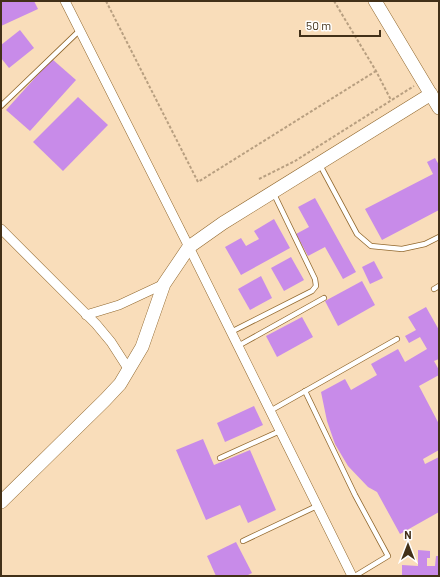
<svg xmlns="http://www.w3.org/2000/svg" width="440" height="577" viewBox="0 0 440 577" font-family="Barlow,sans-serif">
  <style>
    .building { fill: #c88be9 }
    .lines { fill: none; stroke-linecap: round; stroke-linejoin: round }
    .lane-casing { stroke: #91682e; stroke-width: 6 }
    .street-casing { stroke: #91682e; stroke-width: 10 }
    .secondary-casing { stroke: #91682e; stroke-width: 14 }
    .path { stroke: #b89f80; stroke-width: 2; stroke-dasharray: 3 2; stroke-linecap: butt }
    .lane { stroke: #fff; stroke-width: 4.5 }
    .street { stroke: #fff; stroke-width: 9 }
    .secondary { stroke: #fff; stroke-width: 13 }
  </style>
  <rect width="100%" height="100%" fill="#f9ddba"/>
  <g class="building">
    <polygon points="1,1 34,1 38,9 1,26"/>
    <polygon points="20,30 34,48 9,68 1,58 1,45"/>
    <polygon points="52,59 76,80 30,131 6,110"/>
    <polygon points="78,97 108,125 63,171 33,142"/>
    <polygon points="435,158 439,165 439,210 382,240 365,209 433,174 427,162"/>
    <polygon points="315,198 356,272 343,279 325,247 308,256 296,234 309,227 298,207"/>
    <polygon points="274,219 290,248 241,275 225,247 241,238 246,246 259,239 254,231"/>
    <polygon points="291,257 304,280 284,291 271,268"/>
    <polygon points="374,261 383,278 370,284 362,267"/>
    <polygon points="261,276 272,298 250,310 238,289"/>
    <polygon points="362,281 375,305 338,326 325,301"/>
    <polygon points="426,307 439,330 439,359 434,361 439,370 439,375 419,386 439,424 439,450 423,459 425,464 439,457 439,512 400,534 377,492 368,487 348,466 335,444 327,421 321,392 345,379 351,390 377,375 371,364 398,349 405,362 427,349 420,337 409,343 405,336 416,330 408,317"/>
    <polygon points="302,317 313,337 277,357 266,336"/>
    <polygon points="254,406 263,425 225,442 217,423"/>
    <polygon points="203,439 214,465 250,450 276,510 248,523 240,505 206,520 176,450"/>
    <polygon points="236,542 252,573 246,576 216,576 207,556"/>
    <polygon points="418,550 430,551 430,558 427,558 427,566 435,566 436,556 439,556 439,576 402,576 402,565 418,566"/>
  </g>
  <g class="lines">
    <defs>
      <g id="lane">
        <polyline points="1,106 80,30"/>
        <polyline points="320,165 357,234 371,246 402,249 425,244 439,237"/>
        <polyline points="434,289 439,286"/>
        <polyline points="231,332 312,291 316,286 315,279 273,192"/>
        <polyline points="238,346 324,298"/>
        <polyline points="305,391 355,495 388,556 355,576"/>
        <polyline points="270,411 397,339"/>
        <polyline points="220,458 280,431"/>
        <polyline points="243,541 317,506"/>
      </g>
      <g id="street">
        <polyline points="65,1 189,247 352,576"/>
        <polyline points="1,229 96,324 111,342 129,370"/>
        <polyline points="86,315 119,305 164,284"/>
      </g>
      <g id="secondary">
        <polyline points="375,1 439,108"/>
        <polyline points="1,502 105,400 120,384 142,347 164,284 189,247 223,223 431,94"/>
      </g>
    </defs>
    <use href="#lane" class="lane-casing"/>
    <use href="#street" class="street-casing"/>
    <use href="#secondary" class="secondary-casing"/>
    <g class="path">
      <polyline points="106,1 198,182 376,71"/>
      <polyline points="334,1 376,71 391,100"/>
      <polyline points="259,179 295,161 414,86"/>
    </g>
    <use href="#lane" class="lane"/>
    <use href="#street" class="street"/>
    <use href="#secondary" class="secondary"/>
  </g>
  <rect width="440" height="577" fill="none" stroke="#423018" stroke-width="4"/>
  <g transform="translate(408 545)" stroke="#ffffff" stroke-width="3" paint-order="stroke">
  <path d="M0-3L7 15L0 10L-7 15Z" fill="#423018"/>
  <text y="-6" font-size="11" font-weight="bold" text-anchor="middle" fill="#423018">N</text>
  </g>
  <path d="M300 30v6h80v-6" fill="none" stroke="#423018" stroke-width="2"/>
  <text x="306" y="30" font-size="12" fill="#423018" stroke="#ffffff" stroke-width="3" paint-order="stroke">50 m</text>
</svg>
